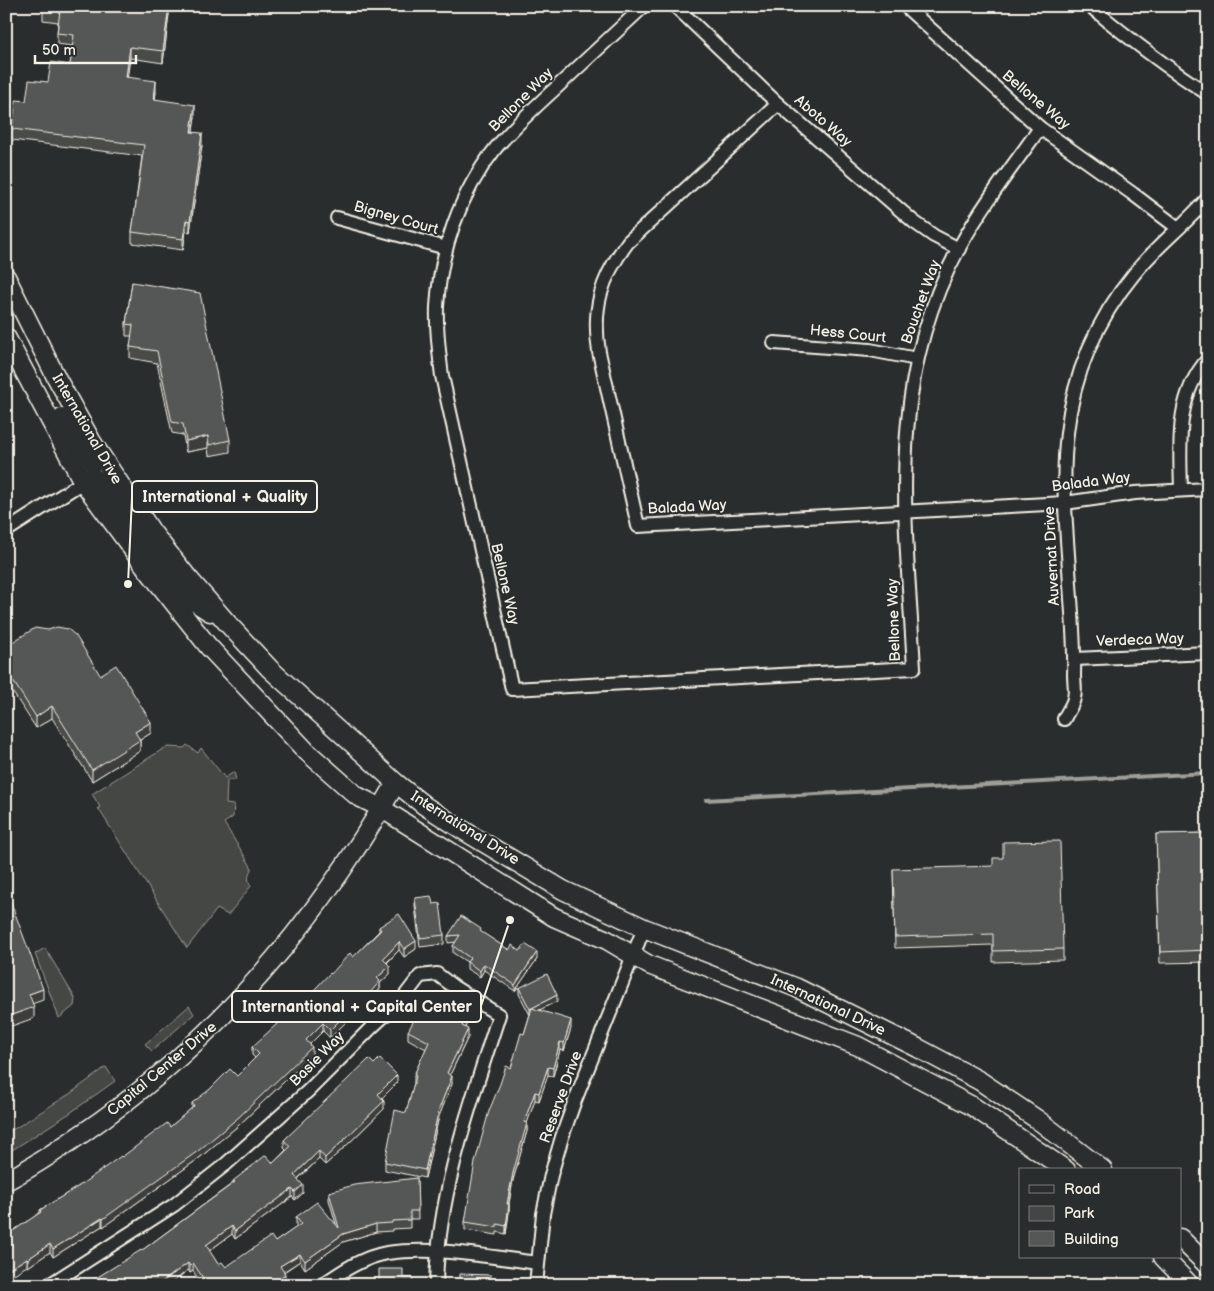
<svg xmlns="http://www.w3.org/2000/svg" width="1214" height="1291" viewBox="0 0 1214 1291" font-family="'Balsamiq Sans',sans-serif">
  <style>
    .green { fill: #444645; stroke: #9c9c96 }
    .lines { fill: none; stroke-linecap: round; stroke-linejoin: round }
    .stream { stroke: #9f9f9a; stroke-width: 4 }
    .street-casing { stroke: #f4f1e8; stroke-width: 16 }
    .secondary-casing { stroke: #f4f1e8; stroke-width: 21 }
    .street { stroke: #2a2d2e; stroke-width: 12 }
    .secondary { stroke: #2a2d2e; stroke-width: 18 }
    .wall { fill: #494b4a; stroke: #f4f1e8 }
    .shaded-wall { fill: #3c3d3c; stroke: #f4f1e8 }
    .building { fill: #555756; stroke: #f4f1e8 }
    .labels { text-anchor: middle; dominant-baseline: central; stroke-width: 4; stroke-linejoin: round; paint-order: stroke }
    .street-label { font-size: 15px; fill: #f4f1e8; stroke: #2a2d2e }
    .leader { fill: none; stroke: #f4f1e8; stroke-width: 2 }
    .callout-dot { fill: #f4f1e8; stroke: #2a2d2e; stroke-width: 2 }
    .callout { fill: #2a2d2e; stroke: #f4f1e8; stroke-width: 2 }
    .callout-label { font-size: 16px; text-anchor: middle; font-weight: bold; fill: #f4f1e8 }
  </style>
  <rect width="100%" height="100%" fill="#2a2d2e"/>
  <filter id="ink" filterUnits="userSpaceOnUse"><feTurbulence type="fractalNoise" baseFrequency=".02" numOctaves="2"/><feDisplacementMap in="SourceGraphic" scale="10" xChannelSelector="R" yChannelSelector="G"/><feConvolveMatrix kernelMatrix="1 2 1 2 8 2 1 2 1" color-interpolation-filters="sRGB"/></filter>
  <g filter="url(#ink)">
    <g class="green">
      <path d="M187 745 198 753 201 748 225 778 234 772 236 780H227L226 804 234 805 233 817 224 823 252 868C248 874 247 879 251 886L228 915 217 909 187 948 98 808 100 807 92 794 163 749 169 747 184 748Z"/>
      <polygon points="45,948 75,998 74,1006 59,1018 35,954"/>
      <polygon points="189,1006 194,1014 152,1051 145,1044"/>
      <polygon points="106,1067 115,1081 70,1113 6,1154 6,1134 71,1093"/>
    </g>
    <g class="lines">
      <polyline class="stream" points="706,800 1208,773"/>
      <defs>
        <g id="street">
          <path d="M644 6C615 33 586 60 557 87 536 106 514 126 495 149 460 193 440 251 437 307 436 330 439 353 442 376L512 689 914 668C906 521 885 383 959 248 982 206 1012 167 1040 128"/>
          <polyline points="675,6 778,104 914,222 934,236 959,249"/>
          <polyline points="905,6 1040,128 1133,194 1178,228"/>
          <path d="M1090 6C1128 38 1166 67 1208 94"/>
          <path d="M778 104 628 242C601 278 592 308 599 352L638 526 1065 503 1135 493 1208 489"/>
          <polyline points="337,218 446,248"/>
          <polyline points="774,343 870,350 917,359"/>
          <path d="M1181 490C1180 445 1175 396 1208 359"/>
          <polyline points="6,531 83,482"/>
          <polyline points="1075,659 1208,653"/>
          <path d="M1064 719C1067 712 1073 705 1074 698 1076 691 1074 682 1074 675 1075 645 1072 615 1070 584 1067 534 1061 483 1067 433 1073 375 1097 319 1134 274 1156 246 1185 225 1208 198"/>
          <path d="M49 1285 174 1205 226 1164 308 1091 369 1030 404 997 420 976 437 974 454 987 499 1015C471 1103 438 1192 436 1285"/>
          <path d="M322 1285C341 1272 363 1257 387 1253 436 1246 489 1257 538 1263"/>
          <polyline points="536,1285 543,1214 551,1175 562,1137 574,1103 644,928"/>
        </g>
        <g id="secondary">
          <polyline points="6,277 56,377 92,442 152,532 189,579 229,625 270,669 396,783 425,806 461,829 563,890 644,928 797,988 918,1048 980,1081 1038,1120 1103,1170"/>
          <polyline points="6,337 83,482 147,569 208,646 306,751 357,796 381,808 554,917 607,940 649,965 858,1046 972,1106 1066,1170"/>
          <polyline points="62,418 87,460 93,463 102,458"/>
          <polyline points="83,482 93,477 101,482 182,594 210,612"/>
          <path d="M6 1181C33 1167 58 1150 83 1133 216 1042 317 922 396 783"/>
          <polyline points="1180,1238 1208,1266"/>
          <polyline points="1163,1257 1190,1285"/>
        </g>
      </defs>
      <use href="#street" class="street-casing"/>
      <use href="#secondary" class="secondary-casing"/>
      <use href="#street" class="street"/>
      <use href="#secondary" class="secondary"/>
    </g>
    <g class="wall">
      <polygon points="170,6 163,63 130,58 127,77 156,92 155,99 195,116 193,132 202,145 190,232 186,231 183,250 132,243 132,232 142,156 12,140 12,129 26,101 70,65 72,46 57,44 57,33 58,22 43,20 43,8"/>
      <polygon points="132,282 230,440 230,452 209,456 208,448 186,452 183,435 172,433 157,363 130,358 130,347 132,336 126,336 126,324"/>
      <polygon points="6,646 100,675 151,733 140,740 140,751 92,781 52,718 36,728 6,682"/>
      <polygon points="1208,833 1208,962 1160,963 1156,834"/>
      <polygon points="893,869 1063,949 1063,960 993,962 993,945 895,948"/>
      <polygon points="415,898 433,904 444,935 444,944 420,947 415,906"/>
      <polygon points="379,927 416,949 404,957 399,950 387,963 390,974 380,983 380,989 364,1008 362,1006 330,1038 323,1031 310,1044 312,1055 239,1125 198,1159 103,1227 102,1226 53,1257 50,1252 28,1267 7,1235 40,1213 40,1210 79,1186 122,1157 170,1127 192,1108 192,1103 237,1076 255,1058 252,1055 252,1047 296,1018 315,999 314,997 314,990 353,957 379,931"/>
      <polygon points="481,932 509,950 520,951 537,959 515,991 484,970 480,977 467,969 467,962 453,953 453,946 456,942 448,943 448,936"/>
      <polygon points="519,988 557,1001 539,1010 571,1028 564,1051 560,1050 553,1076 548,1075 539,1101 535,1100 527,1123 527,1131 513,1180 509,1204 509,1212 506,1234 497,1232 497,1235 465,1230 465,1222 511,1068 524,1034 530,1014 530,1015 519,994"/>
      <polygon points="438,1001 466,1025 465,1028 468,1037 450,1075 452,1084 439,1116 425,1178 385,1170 385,1162 406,1113 414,1083 414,1075 426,1049 408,1039 408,1031 441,1019 443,1018 438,1009"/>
      <polygon points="374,1064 397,1083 381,1098 384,1109 346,1146 325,1165 319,1159 298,1179 303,1193 295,1200 292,1197 235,1239 232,1234 209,1251 218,1264 226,1267 275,1242 297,1227 296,1225 296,1217 336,1224 329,1200 329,1192 417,1178 418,1219 410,1219 410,1228 392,1229 392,1231 376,1232 343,1242 305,1269 300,1261 284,1272 285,1282 282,1285 202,1285 193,1271 190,1273 188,1270 169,1285 85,1285 141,1251 233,1183 233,1181 273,1163 286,1150 284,1148 284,1140"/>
    </g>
    <g class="shaded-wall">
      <polygon points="169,6 170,6 163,63 163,51"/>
      <polygon points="130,47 130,58 126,88 126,77"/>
      <polygon points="156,81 156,92 154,110 154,99"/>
      <polygon points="195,105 195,116 191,143 191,132"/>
      <polygon points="202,133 202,145 190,232 190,221"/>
      <polygon points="186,220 186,231 183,250 183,239"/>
      <polygon points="208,436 208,448 186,452 186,441"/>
      <polygon points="52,706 52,718 36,728 36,717"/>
      <polygon points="151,722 151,733 140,740 140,751 92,781 92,770 135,732"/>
      <polygon points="416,941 416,949 404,957 404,949"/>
      <polygon points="399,942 399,950 383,966 383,959"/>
      <polygon points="537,952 537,959 515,991 515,985"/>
      <polygon points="484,964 484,970 480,977 480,971"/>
      <polygon points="390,966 390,974 380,983 380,989 364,1008 364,1000 377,978"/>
      <polygon points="43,989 43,1000 29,1005 29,994"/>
      <polygon points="557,995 557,1001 530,1015 530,1009"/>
      <polygon points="362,998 362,1006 330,1038 330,1030"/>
      <polygon points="34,1007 34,1018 6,1028 6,1017"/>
      <polygon points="466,1017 466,1025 462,1034 462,1026"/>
      <polygon points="571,1020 571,1028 564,1051 564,1043"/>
      <polygon points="323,1023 323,1031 306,1048 306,1040"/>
      <polygon points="468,1029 468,1037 447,1081 447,1073"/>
      <polygon points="560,1042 560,1050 553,1076 553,1068"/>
      <polygon points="312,1047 312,1055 239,1125 198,1159 103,1227 103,1219"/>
      <polygon points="548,1067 548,1075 539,1101 539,1093"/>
      <polygon points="397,1075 397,1083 378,1102 378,1094"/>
      <polygon points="452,1076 452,1084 439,1116 425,1178 425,1170 439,1109"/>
      <polygon points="535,1092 535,1100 527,1123 527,1131 513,1180 507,1212 507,1204 513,1173 524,1122"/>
      <polygon points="384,1101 384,1109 346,1146 325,1165 325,1158"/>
      <polygon points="319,1151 319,1159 294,1182 294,1175"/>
      <polygon points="303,1185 303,1193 295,1200 295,1192"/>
      <polygon points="292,1189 292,1197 235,1239 235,1231"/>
      <polygon points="509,1204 509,1212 506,1234 506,1226"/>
      <polygon points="102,1218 102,1226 53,1257 53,1249"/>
      <polygon points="376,1224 376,1232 343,1242 305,1269 305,1261 343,1234"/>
      <polygon points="232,1226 232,1234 206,1253 206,1245"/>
      <polygon points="50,1244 50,1252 28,1267 28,1259"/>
      <polygon points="300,1254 300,1261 280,1274 280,1266"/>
      <polygon points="27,1258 27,1266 6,1279 6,1271"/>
      <polygon points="188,1263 188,1270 169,1285 162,1285 162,1282"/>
      <polygon points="193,1263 193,1271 190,1273 190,1266"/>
      <polygon points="285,1274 285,1282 282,1285 270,1285"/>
    </g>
    <g class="building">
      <polygon points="43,6 169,6 163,51 130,47 126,77 156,81 154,99 195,105 191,132 202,133 190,221 186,220 183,239 132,232 144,145 12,129 16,100 26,101 29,80 48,82 51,62 70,65 74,35 57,33 60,11 43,8"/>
      <polygon points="132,282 200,293 230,440 209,445 208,436 186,441 183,424 172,422 157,351 130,347 133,325 126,324"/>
      <polygon points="57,627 68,629 76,636 100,675 116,665 151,722 135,732 140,740 92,770 52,706 36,717 6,670 6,646 35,628 48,630"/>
      <polygon points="1208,833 1208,950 1160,952 1156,834"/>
      <polygon points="1060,841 1063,949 993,951 993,934 895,937 893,869 993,866 993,858 1003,858 1003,842"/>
      <polygon points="6,889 43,989 29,994 34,1007 6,1017"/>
      <polygon points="431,896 433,904 440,903 444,935 420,938 415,898"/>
      <polygon points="399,914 416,941 404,949 399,942 383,959 390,966 377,978 380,981 364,1000 362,998 330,1030 323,1023 306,1040 312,1047 239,1117 198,1151 103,1219 102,1218 53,1249 50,1244 28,1259 27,1258 6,1271 6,1233 7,1235 41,1212 40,1210 79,1186 121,1156 122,1157 167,1123 170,1127 194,1106 192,1103 209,1090 230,1069 237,1076 259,1054 252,1047 290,1012 296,1018 319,995 314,990 330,973 331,974 350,953 353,957 381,930 379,927"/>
      <polygon points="461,916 481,929 480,931 509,950 512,945 520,951 525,944 537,952 515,985 484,964 480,971 467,962 470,958 453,946 460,935 448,936"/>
      <polygon points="547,974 557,995 530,1009 519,988"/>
      <polygon points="438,1001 466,1017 462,1026 468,1029 447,1073 452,1076 439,1109 425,1170 385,1162 395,1110 406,1113 416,1076 414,1075 429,1042 408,1031 424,1002 441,1019 446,1015"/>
      <polygon points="532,1008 571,1020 564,1043 560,1042 553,1068 548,1067 539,1093 535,1092 524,1122 527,1123 513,1173 507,1204 509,1204 506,1226 497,1224 497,1227 465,1222 475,1162 489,1111 500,1084 506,1066 511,1068 521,1033 524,1034"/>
      <polygon points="380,1058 397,1075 378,1094 384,1101 346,1138 325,1158 319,1151 294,1175 303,1185 295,1192 292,1189 235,1231 232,1226 206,1245 218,1264 222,1262 226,1267 271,1236 275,1242 301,1224 296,1217 317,1202 339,1228 329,1192 354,1185 417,1178 418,1211 410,1211 410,1220 392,1221 392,1223 376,1224 343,1234 305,1261 300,1254 280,1266 285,1274 270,1285 208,1285 193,1263 190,1266 188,1263 162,1282 163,1284 162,1285 85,1285 141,1250 141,1251 235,1182 233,1181 266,1155 273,1163 290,1147 284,1140 369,1059 374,1064"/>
      <polygon points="379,1269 403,1269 403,1278 413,1278 412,1285 379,1285"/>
      <polygon points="460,1274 491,1275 491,1282 500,1282 500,1285 460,1285"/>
    </g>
  </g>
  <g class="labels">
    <g class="street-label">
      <text transform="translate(521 100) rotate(-45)">Bellone Way</text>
      <text transform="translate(1036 100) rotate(40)">Bellone Way</text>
      <text transform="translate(823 121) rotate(41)">Aboto Way</text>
      <text transform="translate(396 218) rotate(16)">Bigney Court</text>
      <text transform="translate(921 302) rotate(-70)">Bouchet Way</text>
      <text transform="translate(848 334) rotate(6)">Hess Court</text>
      <text transform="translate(87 429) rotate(60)">International Drive</text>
      <text transform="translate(1091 482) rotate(-7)">Balada Way</text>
      <text transform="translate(687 507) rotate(-3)">Balada Way</text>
      <text transform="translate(1052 556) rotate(-93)">Auvernat Drive</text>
      <text transform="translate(505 584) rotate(77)">Bellone Way</text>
      <text transform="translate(894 620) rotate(-92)">Bellone Way</text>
      <text transform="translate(1140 640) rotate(-2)">Verdeca Way</text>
      <text transform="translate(465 828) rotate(32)">International Drive</text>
      <text transform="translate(828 1005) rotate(25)">International Drive</text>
      <text transform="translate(317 1059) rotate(-45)">Basie Way</text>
      <text transform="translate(162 1069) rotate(-40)">Capital Center Drive</text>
      <text transform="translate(561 1097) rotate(-70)">Reserve Drive</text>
    </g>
  </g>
  <path class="leader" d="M128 584L132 497M510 920L481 1006"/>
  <g class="callout-dot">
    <circle cx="128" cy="584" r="5"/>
    <circle cx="510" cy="920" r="5"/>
  </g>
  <g class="callout">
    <rect x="132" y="481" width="185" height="31" rx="5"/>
    <rect x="232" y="991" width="249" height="31" rx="5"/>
  </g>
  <g class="callout-label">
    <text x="225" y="502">International + Quality</text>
    <text x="357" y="1012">Internantional + Capital Center</text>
  </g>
  <rect width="1214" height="1291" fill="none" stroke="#2a2d2e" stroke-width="25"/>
  <rect x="12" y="12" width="1189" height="1266" fill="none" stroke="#f4f1e8" stroke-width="2" filter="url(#ink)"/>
  <rect x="1019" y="1168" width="162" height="90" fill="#2a2d2e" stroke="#7b7b78"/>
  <rect x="1029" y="1185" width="25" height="8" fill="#2a2d2e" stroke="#7b7b78"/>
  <text x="1064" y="1194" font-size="15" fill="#f4f1e8">Road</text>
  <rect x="1029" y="1206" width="25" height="15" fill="#444645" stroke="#7b7b78"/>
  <text x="1064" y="1218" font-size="15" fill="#f4f1e8">Park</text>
  <rect x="1029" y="1231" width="25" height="15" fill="#555756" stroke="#7b7b78"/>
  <text x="1064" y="1244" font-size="15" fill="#f4f1e8">Building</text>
  <path d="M35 55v8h101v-8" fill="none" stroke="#f4f1e8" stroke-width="2.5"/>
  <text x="42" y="55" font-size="15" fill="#f4f1e8" stroke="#2a2d2e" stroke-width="4" paint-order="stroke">50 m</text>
</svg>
